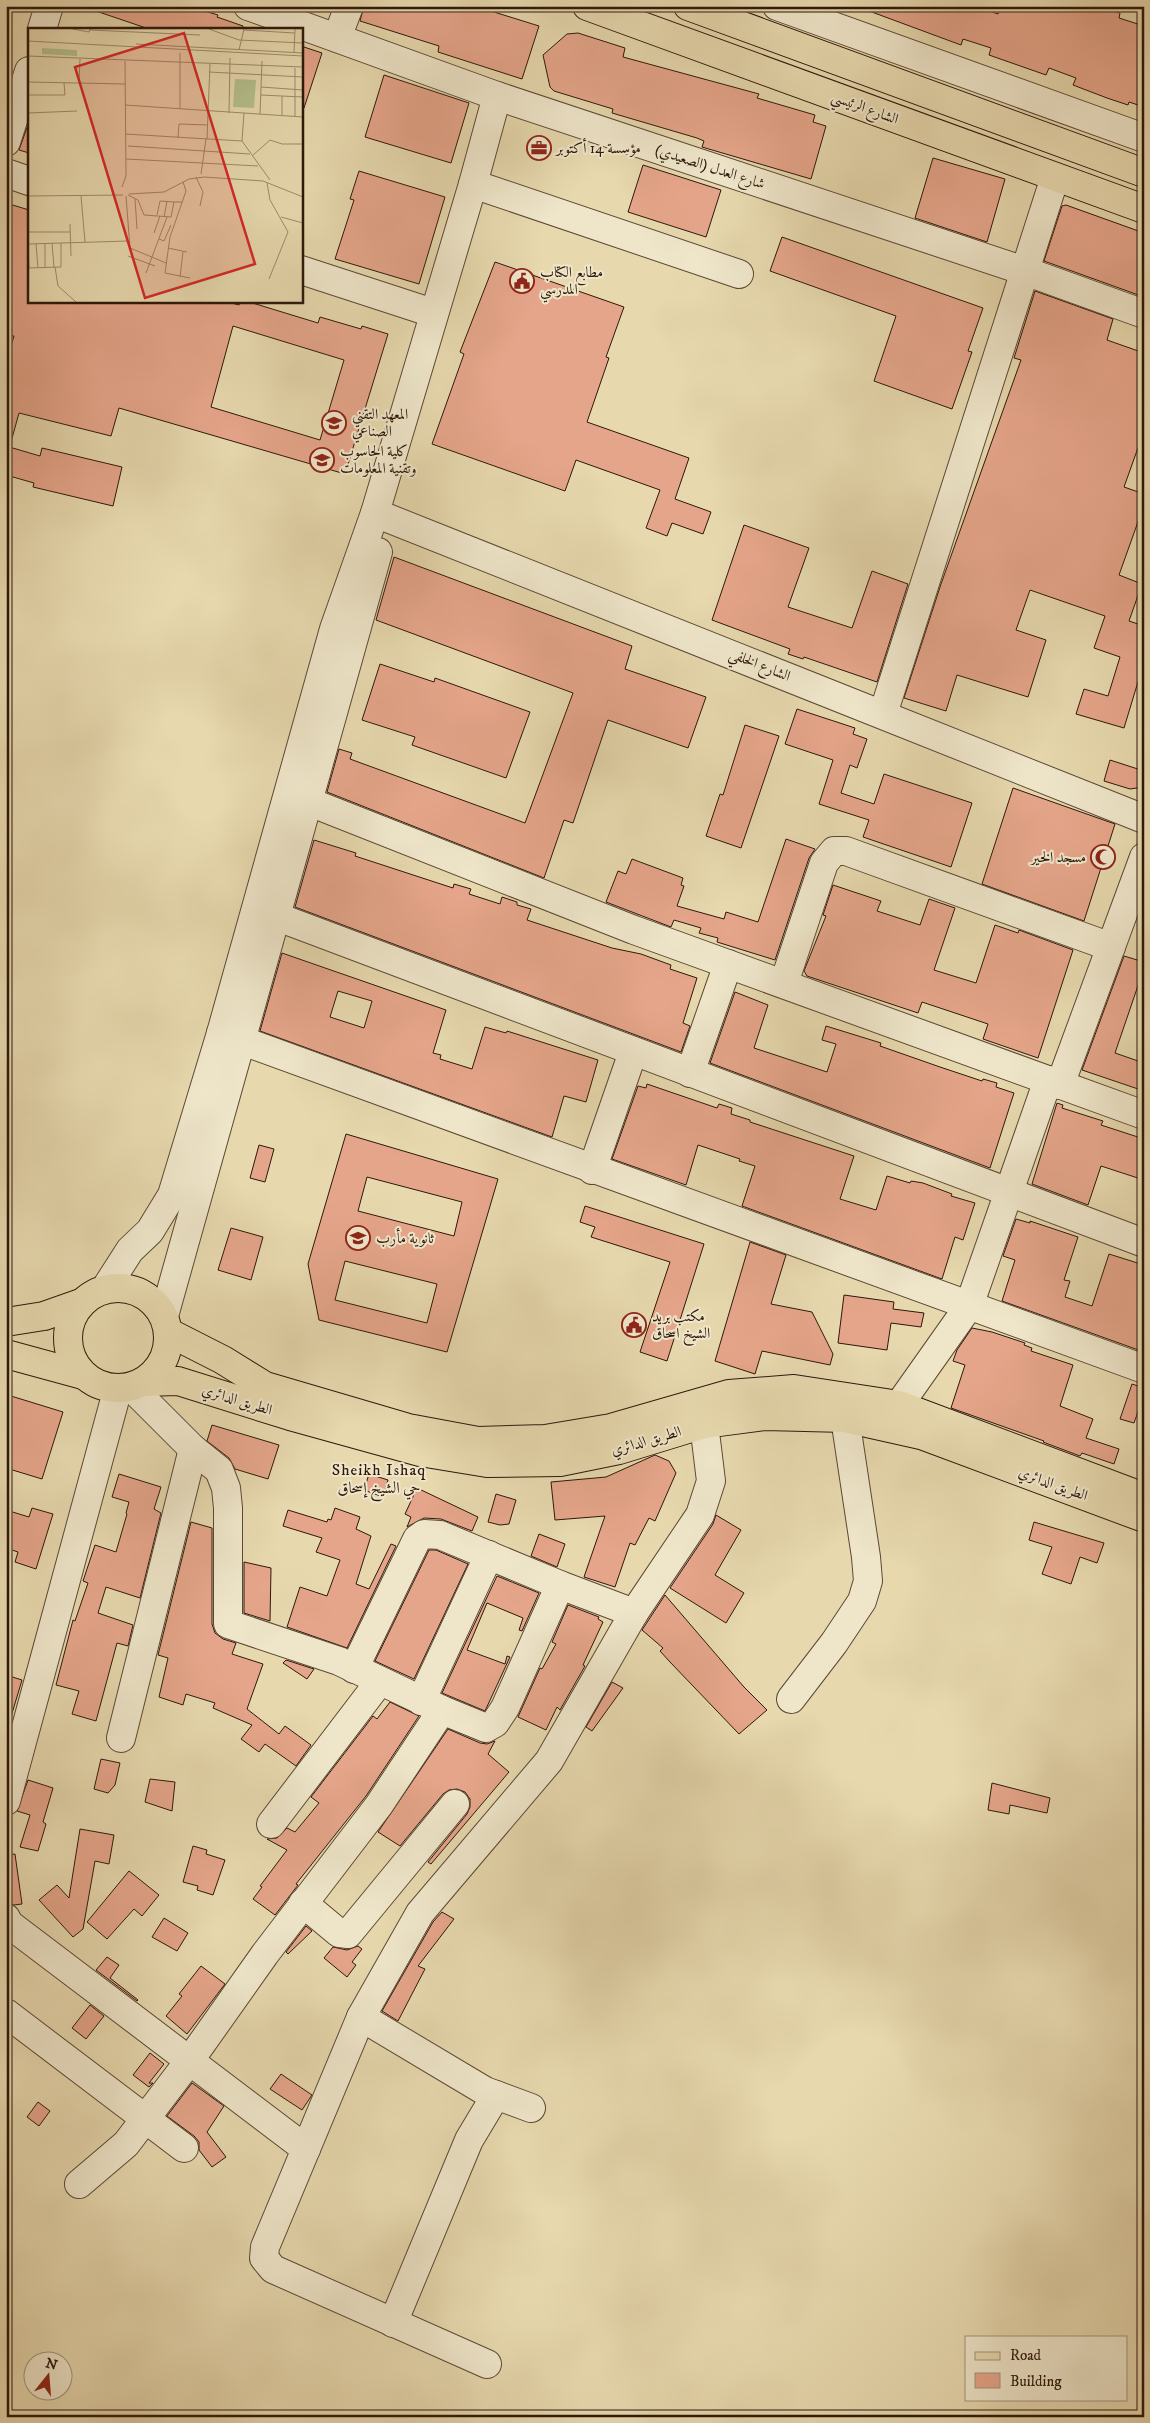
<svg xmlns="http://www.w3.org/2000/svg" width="1150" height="2423" viewBox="0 0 1150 2423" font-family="'IM FELL DW Pica',Amiri,serif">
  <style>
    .building { fill: #e5a58a; stroke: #2d180b; fill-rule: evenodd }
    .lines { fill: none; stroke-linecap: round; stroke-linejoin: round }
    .minor-casing { stroke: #5c4834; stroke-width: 30 }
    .major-casing { stroke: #2d180b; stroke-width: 30 }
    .minor { stroke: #efe6ca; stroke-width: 28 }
    .major { stroke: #e7d8ae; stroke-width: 28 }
    .labels { text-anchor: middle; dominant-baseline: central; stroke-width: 4; stroke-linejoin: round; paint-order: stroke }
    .street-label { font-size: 15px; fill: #2d180b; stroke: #efe6ca }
    .poi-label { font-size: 15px; fill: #2d180b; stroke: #efe6ca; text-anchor: start }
    .neighbourhood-label { font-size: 16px; letter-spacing: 1px; fill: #2d180b; stroke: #efe6ca }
    .inset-road { fill: none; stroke: #9d8b6d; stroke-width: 1 }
    .view { fill: #d62828; fill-opacity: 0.15; stroke: #d62828; stroke-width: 2.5 }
    .inset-edge { fill: none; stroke: #2d180b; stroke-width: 2.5 }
  </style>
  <rect width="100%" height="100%" fill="#e7d8ae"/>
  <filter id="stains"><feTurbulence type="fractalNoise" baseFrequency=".004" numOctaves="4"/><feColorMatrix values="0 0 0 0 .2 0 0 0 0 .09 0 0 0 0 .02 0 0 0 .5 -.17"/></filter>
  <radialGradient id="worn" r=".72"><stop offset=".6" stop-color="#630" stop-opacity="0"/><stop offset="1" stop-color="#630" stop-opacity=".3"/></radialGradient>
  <g class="building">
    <polygon points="90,6 188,6 218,15 217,17 243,26 243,29 149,29 90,9"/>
    <polygon points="364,6 484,6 494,10 494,12 539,26 522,79 438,52 439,46 360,21"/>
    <polygon points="862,6 976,6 998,14 1001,6 1096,6 1120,13 1119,18 1144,26 1144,107 1129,102 1128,105 1107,98 1073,85 1076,78 1049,68 1046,75 989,55 991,48 963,39 961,45 861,8"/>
    <polygon points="578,33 625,48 623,57 759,94 757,98 815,115 813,122 826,126 811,179 702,147 704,141 697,138 612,113 613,109 554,91 550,87 543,55 567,34"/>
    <polygon points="301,46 322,53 304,108 301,107"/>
    <polygon points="384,75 469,103 451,163 365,137"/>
    <polygon points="29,122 29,153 19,150"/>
    <polygon points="933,158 1005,179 987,242 915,218"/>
    <polygon points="643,165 721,190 706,237 628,212"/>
    <polygon points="359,171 445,197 419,284 335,259 354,200 350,199"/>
    <path d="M6 203 29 210V301H224L239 305 241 301H246L318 323 320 317 361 329 362 326 388 334 345 474 119 408 111 436 19 413 11 442 6 441V362L14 336 6 335ZM233 326 344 360 320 440 211 407Z"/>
    <polygon points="1066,205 1144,233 1144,297 1044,261 1062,206"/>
    <polygon points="782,237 983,308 968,351 972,352 952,409 874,381 896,316 770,271"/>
    <polygon points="495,262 624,307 606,357 609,358 587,422 689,458 675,499 711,512 703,534 672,523 667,536 646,528 660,490 576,460 565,491 432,444 464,354 460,352"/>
    <polygon points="1035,291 1113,319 1107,340 1144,353 1144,431 1124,487 1144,494 1144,505 1119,575 1142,584 1129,621 1144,626 1144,662 1124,728 1076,714 1084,689 1108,696 1120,657 1094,648 1105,616 1030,590 1016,630 1046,640 1028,697 957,675 946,711 904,698 941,584 1021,360 1014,358"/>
    <polygon points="6,446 40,456 42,448 122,467 113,506 33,487 34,483 6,475"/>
    <polygon points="744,525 809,548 788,607 852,628 872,571 908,584 877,682 804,657 803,659 788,654 790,649 712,620"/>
    <polygon points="394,557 632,646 625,669 706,697 688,748 608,720 573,823 564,820 544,878 327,792 339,749 352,753 350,759 525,823 573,693 376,620"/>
    <polygon points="380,664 434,682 435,678 530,712 506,778 412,745 415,737 362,720"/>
    <polygon points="797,709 855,728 853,734 867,739 857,768 850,765 841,793 874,804 884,774 972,803 951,867 863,837 869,820 819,804 833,760 785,744"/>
    <polygon points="745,725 779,736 741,848 706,836 720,794 723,795"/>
    <polygon points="1110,760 1144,771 1144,787 1130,789 1104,781"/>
    <polygon points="1013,788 1115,824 1084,921 982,884"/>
    <polygon points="786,839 815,849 809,858 775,960 717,942 718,938 699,933 701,928 674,920 671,927 606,902 618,871 626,874 632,859 683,878 681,885 684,886 677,906 724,919 726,912 758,922"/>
    <polygon points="314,840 356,853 355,856 453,888 454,884 471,889 469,894 500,904 502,897 517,902 517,905 531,909 527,920 612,948 641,954 671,965 670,969 697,978 683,1023 690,1026 681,1052 295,907"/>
    <polygon points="833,885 881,901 877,911 920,925 929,899 955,908 934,970 976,983 995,925 1018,933 1019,930 1073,950 1038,1058 983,1039 988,1024 922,1002 918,1013 807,976 804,971 826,916 823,915"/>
    <path d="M282 953 446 1010 433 1053 441 1055 440 1059 472 1069 485 1027 506 1033 507 1031 598 1060 586 1102 564 1096 552 1137 260 1031ZM338 991 372 1001 364 1028 330 1017Z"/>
    <polygon points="1124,956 1144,962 1144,968 1115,1053 1144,1063 1144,1091 1082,1070"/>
    <polygon points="735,992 768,1005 754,1048 827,1072 836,1044 822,1040 826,1026 881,1043 880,1046 940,1067 982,1081 983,1079 997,1083 996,1087 1014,1093 990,1168 710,1063"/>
    <polygon points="647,1084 717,1108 719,1104 732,1108 731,1114 750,1120 750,1122 854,1156 840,1199 876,1210 887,1176 910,1183 911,1181 923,1183 952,1194 951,1196 975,1203 963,1240 955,1237 942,1279 742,1206 755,1166 739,1161 740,1159 698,1145 686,1185 612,1159 638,1086 646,1088"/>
    <polygon points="1057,1103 1063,1105 1062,1108 1103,1121 1101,1125 1144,1139 1144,1180 1101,1166 1088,1205 1032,1184"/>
    <path d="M346 1134 498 1179 447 1352 319 1320 308 1264ZM367 1177 462 1202 454 1236 358 1211ZM345 1261 437 1284 427 1323 335 1300Z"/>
    <polygon points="259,1145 274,1149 265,1182 250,1178"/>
    <polygon points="585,1206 704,1244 667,1361 640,1352 670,1262 591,1237 595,1227 580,1222"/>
    <polygon points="1016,1219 1030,1223 1030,1221 1078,1237 1064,1280 1070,1281 1065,1297 1092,1306 1109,1254 1144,1265 1144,1352 1002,1301 1015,1260 1003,1256"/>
    <polygon points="231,1228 263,1237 251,1280 218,1270"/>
    <polygon points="750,1242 786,1255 771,1304 812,1312 833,1354 830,1365 762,1351 755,1374 715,1361"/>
    <polygon points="844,1295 894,1302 893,1309 924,1313 921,1327 891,1323 887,1350 838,1343"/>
    <polygon points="972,1328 992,1332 1025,1343 1024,1345 1032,1348 1031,1351 1073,1365 1060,1406 1093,1419 1086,1438 1119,1449 1114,1464 1082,1453 1080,1456 1043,1442 1044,1441 951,1408 965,1365 953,1361 957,1350"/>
    <polygon points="1132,1384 1144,1388 1144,1395 1134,1423 1120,1419"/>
    <polygon points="11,1396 63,1412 42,1479 6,1468 6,1411"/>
    <polygon points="212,1425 279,1445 268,1479 235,1469 229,1458 207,1441"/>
    <polygon points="655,1455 669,1461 676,1473 655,1521 649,1518 635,1545 630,1543 615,1587 584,1577 605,1516 555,1520 551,1482 606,1477"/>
    <polygon points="119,1474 161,1487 154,1509 161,1513 140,1598 106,1587 98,1613 133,1625 128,1646 117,1643 96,1721 72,1714 79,1691 56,1685 73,1620 75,1621 88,1583 83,1581 95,1545 116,1552 127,1514 126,1513 129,1502 112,1497"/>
    <polygon points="369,1474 388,1480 383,1497 364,1490"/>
    <polygon points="417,1488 478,1517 472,1531 441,1519 424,1518 407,1527 411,1517 405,1514"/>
    <polygon points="496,1494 516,1500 509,1524 500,1525 488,1522"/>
    <polygon points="32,1508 53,1514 36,1569 15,1562 18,1552 6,1548 6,1510 29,1517"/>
    <polygon points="335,1508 360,1517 356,1529 371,1536 356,1584 369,1589 391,1544 396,1546 347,1648 287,1627 300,1587 327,1596 340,1560 316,1552 322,1538 283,1526 288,1510 327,1522 328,1519 331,1520"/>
    <polygon points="716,1515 741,1530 715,1575 744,1593 726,1623 670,1588 713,1524"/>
    <polygon points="191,1522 212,1528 212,1624 215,1633 223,1639 236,1643 232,1654 263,1664 247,1709 279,1734 285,1726 311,1745 296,1766 265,1744 259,1752 241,1739 252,1725 213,1708 215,1703 186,1694 183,1705 159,1697 168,1658 158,1655"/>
    <polygon points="1034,1522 1104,1543 1097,1563 1080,1557 1071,1584 1042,1574 1052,1547 1029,1540"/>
    <polygon points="539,1534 565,1544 557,1567 531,1556"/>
    <polygon points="429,1550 436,1550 468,1564 414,1679 375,1661"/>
    <polygon points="244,1562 271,1568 270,1621 244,1613"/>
    <polygon points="497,1576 539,1593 522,1631 519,1630 523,1618 487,1603 467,1650 505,1664 507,1656 510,1657 485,1711 442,1693"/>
    <polygon points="665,1595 744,1687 767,1710 739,1734 670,1662 660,1651 663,1648 642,1630"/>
    <polygon points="568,1605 599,1617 598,1619 603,1622 583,1665 585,1666 560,1710 557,1707 546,1730 518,1717 540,1668 542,1669 556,1644 552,1642"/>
    <polygon points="286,1660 314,1669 307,1679 283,1663"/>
    <polygon points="6,1675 22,1680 10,1720 6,1719"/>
    <polygon points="612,1682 623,1688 592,1731 586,1727"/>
    <polygon points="390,1702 419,1716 366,1796 296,1884 298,1885 275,1915 253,1899 262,1887 260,1886 287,1850 267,1839 277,1838 287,1828 295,1832 319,1803 311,1797 373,1716 377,1719"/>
    <polygon points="448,1729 480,1743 487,1744 495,1741 488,1754 509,1772 431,1864 428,1862 467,1814 470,1807 470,1799 465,1792 457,1789 449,1790 443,1794 400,1846 378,1832"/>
    <polygon points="101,1759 120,1763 115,1785 108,1793 94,1789"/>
    <polygon points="150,1779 175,1782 172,1811 145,1802"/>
    <polygon points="28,1780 53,1788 43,1822 46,1824 38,1851 20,1847 30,1815 17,1811"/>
    <polygon points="992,1783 1050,1798 1047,1813 1010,1805 1009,1814 988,1810"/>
    <polygon points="80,1829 114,1835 109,1864 95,1861 83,1929 73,1937 39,1900 57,1885 69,1898"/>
    <polygon points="193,1846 207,1850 206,1854 225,1860 213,1895 197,1890 198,1886 183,1882"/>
    <polygon points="15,1854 22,1904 14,1905 6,1902 6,1855"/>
    <polygon points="129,1871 159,1895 142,1916 134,1909 107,1939 87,1922"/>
    <polygon points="442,1912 454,1919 418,1966 425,1969 398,2021 382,2011 433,1922"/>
    <polygon points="164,1918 188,1933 177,1951 152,1937"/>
    <polygon points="306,1926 312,1931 288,1954 286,1952"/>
    <polygon points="358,1946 362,1949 352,1962 356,1965 347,1977 324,1958 333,1947 347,1950"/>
    <polygon points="107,1957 119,1965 110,1978 138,2000 137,2001 96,1970"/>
    <polygon points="201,1966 225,1984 187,2034 166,2016 182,1996 179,1994"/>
    <polygon points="90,2005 104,2016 86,2039 72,2028"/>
    <polygon points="150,2053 164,2064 149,2083 153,2083 149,2087 133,2075"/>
    <polygon points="281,2074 312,2095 302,2110 270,2089"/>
    <polygon points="192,2083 224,2106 207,2132 226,2157 212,2167 199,2150 199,2142 194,2136 167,2116"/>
    <polygon points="38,2102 50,2111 39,2126 27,2117"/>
  </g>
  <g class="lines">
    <defs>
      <g id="minor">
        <polyline points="248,6 497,96 1025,271 1144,314"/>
        <polyline points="777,6 1144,138"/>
        <polyline points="42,29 49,6"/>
        <polyline points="337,38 349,6"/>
        <polyline points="6,142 29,71"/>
        <polyline points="6,173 29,181"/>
        <polyline points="473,184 739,274"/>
        <polyline points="301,270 433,313"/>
        <polyline points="375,513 1144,819"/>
        <polyline points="883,714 1055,177"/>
        <polyline points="288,797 307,801 634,930 1144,1115"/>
        <polyline points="275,916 1144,1243"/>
        <polyline points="784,983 824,863 834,851 846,851 1111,947"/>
        <polyline points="221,1033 1144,1369"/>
        <polyline points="690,1073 728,964"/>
        <polyline points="1060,1085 1144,857"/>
        <polyline points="592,1170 633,1052"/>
        <polyline points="105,1289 130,1250 150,1231 172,1195 221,1033 334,629 375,513 473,184 497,96"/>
        <polyline points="164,1316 378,552"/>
        <polyline points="131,1387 193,1449 219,1470 226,1488 228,1508 228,1624 339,1661 442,1710 486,1728 495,1723 505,1708 560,1585 634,1613"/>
        <polyline points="899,1405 969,1306 1048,1080"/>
        <polyline points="354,1669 417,1539 424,1534 440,1535 560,1585"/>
        <polyline points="791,1699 834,1643 862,1601 868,1581 866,1557 845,1418"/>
        <polyline points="421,1701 489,1555"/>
        <polyline points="121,1738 193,1449"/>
        <polyline points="6,1801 118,1388"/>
        <polyline points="271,1824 380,1681"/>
        <polyline points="303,1903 339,1933 348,1934 455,1804"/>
        <polyline points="6,1918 9,1924 306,2149"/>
        <polyline points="6,2013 184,2148"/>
        <polyline points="361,2017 485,2091 531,2108"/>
        <polyline points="79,2184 126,2144 190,2060 265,1954 379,1805 442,1710"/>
        <polyline points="393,2323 469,2140 496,2095"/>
        <polyline points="487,2364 273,2269 264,2258 265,2247 361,2017 420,1913 549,1761 634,1613 700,1515 711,1481 704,1424"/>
      </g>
      <g id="major">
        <polyline points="587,6 1144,209"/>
        <polyline points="688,6 1144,173"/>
        <circle cx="118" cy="1338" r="50"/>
        <polyline points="6,1322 44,1316 81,1303"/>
        <polyline points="168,1332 223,1360 265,1386 408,1428 478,1441 545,1439 611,1428 729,1394 794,1389 899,1405 1144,1497"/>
        <polyline points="6,1354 83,1375"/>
        <polyline points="143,1382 178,1381 290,1416 420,1452 487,1463 560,1462 619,1450 704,1424 765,1416 845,1418 921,1435 1144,1518"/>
      </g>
    </defs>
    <use href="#minor" class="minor-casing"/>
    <use href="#major" class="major-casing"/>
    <use href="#minor" class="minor"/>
    <use href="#major" class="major"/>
  </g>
  <defs>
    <symbol id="office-ring" viewBox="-11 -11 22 22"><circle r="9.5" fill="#efe6ca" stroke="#8f2418" stroke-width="1.5"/><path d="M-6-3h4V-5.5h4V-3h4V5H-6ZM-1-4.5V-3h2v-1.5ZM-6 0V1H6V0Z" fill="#8f2418"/></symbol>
    <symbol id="civic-ring" viewBox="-11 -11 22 22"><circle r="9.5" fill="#efe6ca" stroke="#8f2418" stroke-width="1.5"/><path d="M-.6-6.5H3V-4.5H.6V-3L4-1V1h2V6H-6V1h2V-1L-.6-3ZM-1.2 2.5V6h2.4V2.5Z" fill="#8f2418"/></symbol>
    <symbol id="university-ring" viewBox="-11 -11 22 22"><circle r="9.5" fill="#efe6ca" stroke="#8f2418" stroke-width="1.5"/><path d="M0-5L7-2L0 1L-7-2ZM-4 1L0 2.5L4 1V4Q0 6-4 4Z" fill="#8f2418"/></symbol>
    <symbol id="mosque-ring" viewBox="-11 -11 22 22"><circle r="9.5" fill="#efe6ca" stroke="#8f2418" stroke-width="1.5"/><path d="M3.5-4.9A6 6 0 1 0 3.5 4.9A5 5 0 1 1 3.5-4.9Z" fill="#8f2418"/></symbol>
    <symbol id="school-ring" viewBox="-11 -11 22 22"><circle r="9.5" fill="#efe6ca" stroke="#8f2418" stroke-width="1.5"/><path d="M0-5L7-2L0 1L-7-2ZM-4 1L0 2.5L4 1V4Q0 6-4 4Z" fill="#8f2418"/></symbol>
  </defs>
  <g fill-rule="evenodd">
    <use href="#office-ring" x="525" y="134" width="28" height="28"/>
    <use href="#civic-ring" x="508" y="267" width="28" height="28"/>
    <use href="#university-ring" x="320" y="409" width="28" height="28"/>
    <use href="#university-ring" x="308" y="446" width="28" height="28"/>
    <use href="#mosque-ring" x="1089" y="843" width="28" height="28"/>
    <use href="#school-ring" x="344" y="1224" width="28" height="28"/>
    <use href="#civic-ring" x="620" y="1311" width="28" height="28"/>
  </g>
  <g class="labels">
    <g class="street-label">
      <text transform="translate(865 108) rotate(20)">الشارع الرئيسي</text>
      <text transform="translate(710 167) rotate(18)">شارع العدل (الصعيدي)</text>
      <text transform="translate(760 665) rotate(22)">الشارع الخلفي</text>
      <text transform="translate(237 1400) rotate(17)">الطريق الدائري</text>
      <text transform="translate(646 1441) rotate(-16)">الطريق الدائري</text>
      <text transform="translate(1053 1484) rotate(20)">الطريق الدائري</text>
    </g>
    <g class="poi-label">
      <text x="556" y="148">مؤسسة 14 أكتوبر</text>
      <text x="540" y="272">مطابع الكتاب<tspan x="540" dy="17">المدرسي</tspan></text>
      <text x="352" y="414">المعهد التقني<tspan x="352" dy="17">الصناعي</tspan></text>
      <text x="340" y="451">كلية الحاسوب<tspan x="340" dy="17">وتقنية المعلومات</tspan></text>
      <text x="1086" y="857" text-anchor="end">مسجد الخير</text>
      <text x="376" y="1238">ثانوية مأرب</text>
      <text x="652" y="1316">مكتب بريد<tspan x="652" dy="17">الشيخ اسحاق</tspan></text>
    </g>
    <g class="neighbourhood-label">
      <text x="379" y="1470">Sheikh Ishaq<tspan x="379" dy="18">حي الشيخ إسحاق</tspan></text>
    </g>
  </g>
  <g transform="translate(28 28)">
    <rect width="275" height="275" fill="#e7d8ae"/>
    <path d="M14 20 49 22V28L14 26ZM207 51 228 52 226 80 205 79Z" fill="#b4bf8b"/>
    <path class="inset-road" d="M45 1 61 4 62 1M181 1 211 12 275 15M62 2 172 7M216 2 267 5M0 13 275 28M108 16 275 25M211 22 216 1M266 25 267 1M0 28 275 39M181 44 275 49M0 54 97 56M51 55 52 31M233 59 275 62M0 67H37L36 55M233 67 275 69M254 68V87M97 77 275 89M152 81V25M0 85 49 83M201 85 202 30M216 85 214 113 242 152M232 86 234 33M267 88V40M97 106 214 113M150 110 151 96 180 97M179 111 182 36M100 118 222 126M224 128 242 112 254 116H275M98 131 230 138M173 146 178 111M168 149 175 164 172 178M155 154 158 163 142 209 137 245 162 250M239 155 242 172 260 204 241 251M94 159 98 148 97 33M101 166 136 164 161 151 176 149 235 153 275 169M100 167 110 172 116 187 143 189 146 174H154M0 168 95 167M53 168 57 214M98 168 102 220 138 235M107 171 109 201M129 187 132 173 146 174M136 189 139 173M253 189 275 195M42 196 43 228M0 204H42M126 205 132 188M131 211 136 213 143 197M17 215V239M24 215 26 239M0 216 100 213M0 216 1 240M8 216 10 240M140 220 159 224M100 228 127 238M27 239 30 258 48 274M0 240 33 239V215M118 245 139 189M152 249 155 224"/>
    <path class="view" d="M156 5 227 236 117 270 47 39Z"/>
    <rect width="275" height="275" class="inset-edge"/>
  </g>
  <rect width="1150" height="2423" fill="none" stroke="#e7d8ae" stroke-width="25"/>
  <rect x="8" y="8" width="1135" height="2408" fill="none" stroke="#2d180b" stroke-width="2.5"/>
  <rect x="12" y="12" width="1125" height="2398" fill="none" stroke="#2d180b"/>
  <rect x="965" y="2336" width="162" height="65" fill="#efe6ca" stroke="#a1947e"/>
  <rect x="975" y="2352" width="25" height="8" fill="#e7d8ae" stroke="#a1947e"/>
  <text x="1010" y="2360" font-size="15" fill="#2d180b">Road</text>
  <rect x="975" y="2373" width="25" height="15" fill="#e5a58a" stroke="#a1947e"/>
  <text x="1010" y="2386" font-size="15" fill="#2d180b">Building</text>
  <g transform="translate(48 2376) rotate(17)"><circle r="24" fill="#efe6ca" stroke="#a1947e"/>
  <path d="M0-4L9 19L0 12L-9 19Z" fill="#8f2418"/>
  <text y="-8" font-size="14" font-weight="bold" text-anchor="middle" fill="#2d180b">N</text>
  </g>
  <rect width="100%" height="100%" filter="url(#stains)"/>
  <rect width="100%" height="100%" fill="url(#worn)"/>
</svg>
